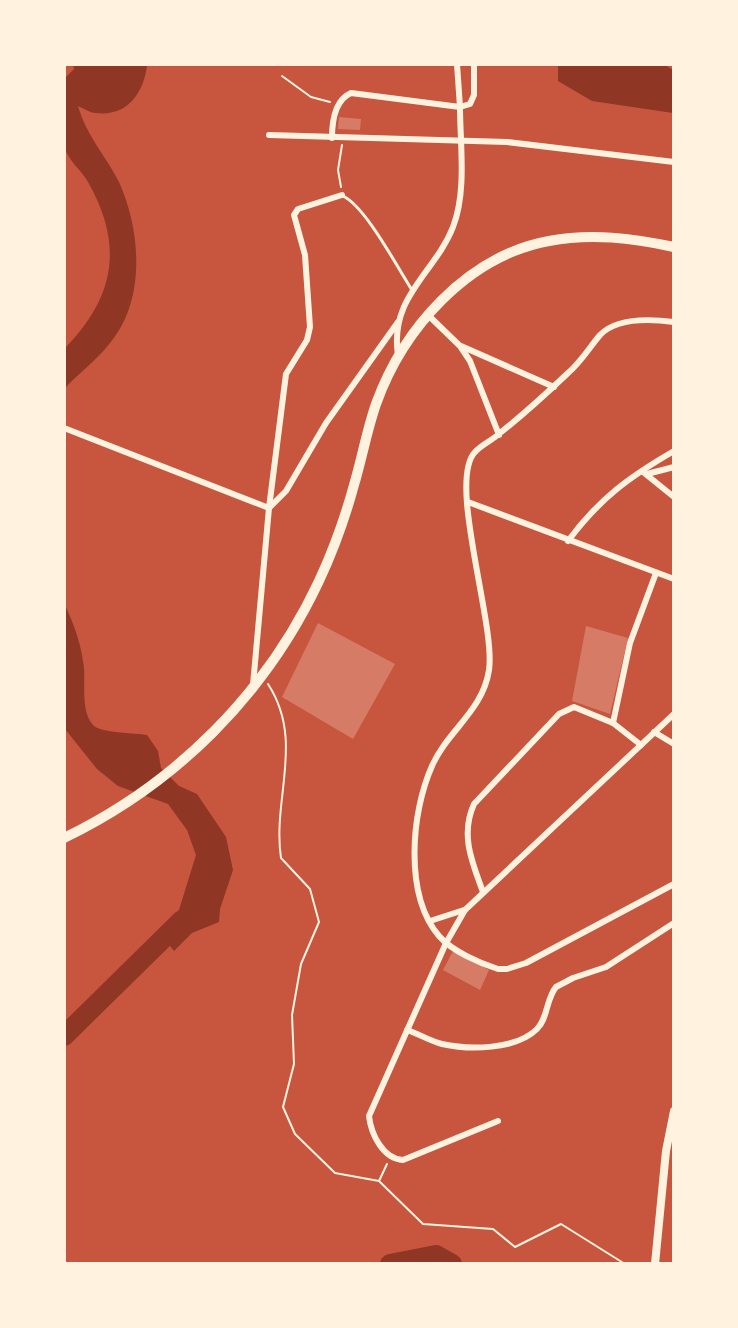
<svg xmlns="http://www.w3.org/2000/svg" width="738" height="1328" viewBox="0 0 738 1328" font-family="Jost,sans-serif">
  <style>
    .water { fill: #8f3625 }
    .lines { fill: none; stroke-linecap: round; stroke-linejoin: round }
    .river { stroke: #8f3625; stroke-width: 20 }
    .building { fill: #d67c66 }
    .path { stroke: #fff3e0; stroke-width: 2 }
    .service { stroke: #fff3e0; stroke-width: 3 }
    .minor { stroke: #fff3e0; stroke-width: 6 }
    .tertiary { stroke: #fff3e0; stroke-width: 8 }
    .primary { stroke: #fff3e0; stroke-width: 10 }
  </style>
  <rect width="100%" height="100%" fill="#c8553d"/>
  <g class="water">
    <path d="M73 65H147C144 92 128 117 96 113 90 113 83 108 78 106 86 135 106 156 119 182 141 231 146 300 110 343 97 360 79 373 65 388V348C115 297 124 245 88 182 82 171 68 160 65 148 61 135 64 94 65 78L74 69Z"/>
    <polygon points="558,65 665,65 673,70 673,113 592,101 558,81"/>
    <path d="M64 603C73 622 80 640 83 661 87 679 79 709 93 725 100 733 135 733 147 735L158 751 161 768 179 786 197 794 226 837 233 870 220 909 219 922 192 933 174 951 159 932 179 910 196 855 187 830 168 804 118 786 97 769 65 729Z"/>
  </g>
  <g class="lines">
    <g class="river">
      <polyline points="64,1036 182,920"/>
      <polyline points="390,1264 436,1255 452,1264"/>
    </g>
  </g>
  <g class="building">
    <polygon points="339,117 361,119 360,130 338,129"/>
    <polygon points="318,623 395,664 353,739 282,697"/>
    <polygon points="586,626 628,638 610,714 572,701"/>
    <polygon points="453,951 489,970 480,990 443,970"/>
  </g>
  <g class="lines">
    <g class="path">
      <polyline points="282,76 311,97 330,102"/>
      <polyline points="341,187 338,170 342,145"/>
      <path d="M268 684C305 741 272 798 281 858L310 889 319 922 301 964 292 1015 294 1064 283 1107 295 1134 335 1173 379 1181 423 1224 493 1229 515 1247 561 1224 625 1264"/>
      <polyline points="379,1181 387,1164"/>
    </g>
    <path class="service" d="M343 196C366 207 397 267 412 290"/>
    <g class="minor">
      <polyline points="269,135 507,142 674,162"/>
      <path d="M332 138C332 122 335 100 351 93L460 107 457 64"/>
      <polyline points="428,315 460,346 470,361 499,435"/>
      <path d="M674 322C651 319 617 317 600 335 589 348 581 362 568 373 546 394 524 414 500 433 493 440 482 444 475 452 447 481 496 625 489 670 483 711 447 731 432 766 411 813 404 895 439 936 452 951 479 963 498 969H507L526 963 674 884"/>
      <polyline points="461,346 554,387"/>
      <path d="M398 355C389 297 435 273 453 227 467 191 460 144 460 107L470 104 474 95V64"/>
      <polyline points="64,428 269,508"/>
      <polyline points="643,472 674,497"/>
      <polyline points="647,474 674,467"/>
      <polyline points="468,502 674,579"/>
      <polyline points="269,508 286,491 326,423 398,322"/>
      <path d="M568 541C599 499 629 477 674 451"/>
      <polyline points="253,685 269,508 286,374 307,340 310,327 305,255 294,215 298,209 342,195"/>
      <polyline points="613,723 630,643 656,573"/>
      <polyline points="654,732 674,744"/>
      <path d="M483 892C472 862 460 835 474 804L559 714 574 707 613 723 641 745"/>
      <polyline points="430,921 464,910"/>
      <path d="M407 1030C419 1034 430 1041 442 1044 469 1050 516 1050 537 1029 548 1018 546 999 556 987L573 978 606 967 674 923"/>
      <path d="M498 1121 403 1160C383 1159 371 1134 369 1116L446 943 465 910 674 714"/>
    </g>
    <polyline class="tertiary" points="655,1264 666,1151 674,1111"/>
    <path class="primary" d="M64 838C176 784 266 694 319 581 333 551 345 518 354 485 362 458 367 430 376 404 403 329 467 256 549 241 591 233 632 238 674 247"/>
  </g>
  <rect width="738" height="1328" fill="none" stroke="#fff3e0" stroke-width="132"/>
</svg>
